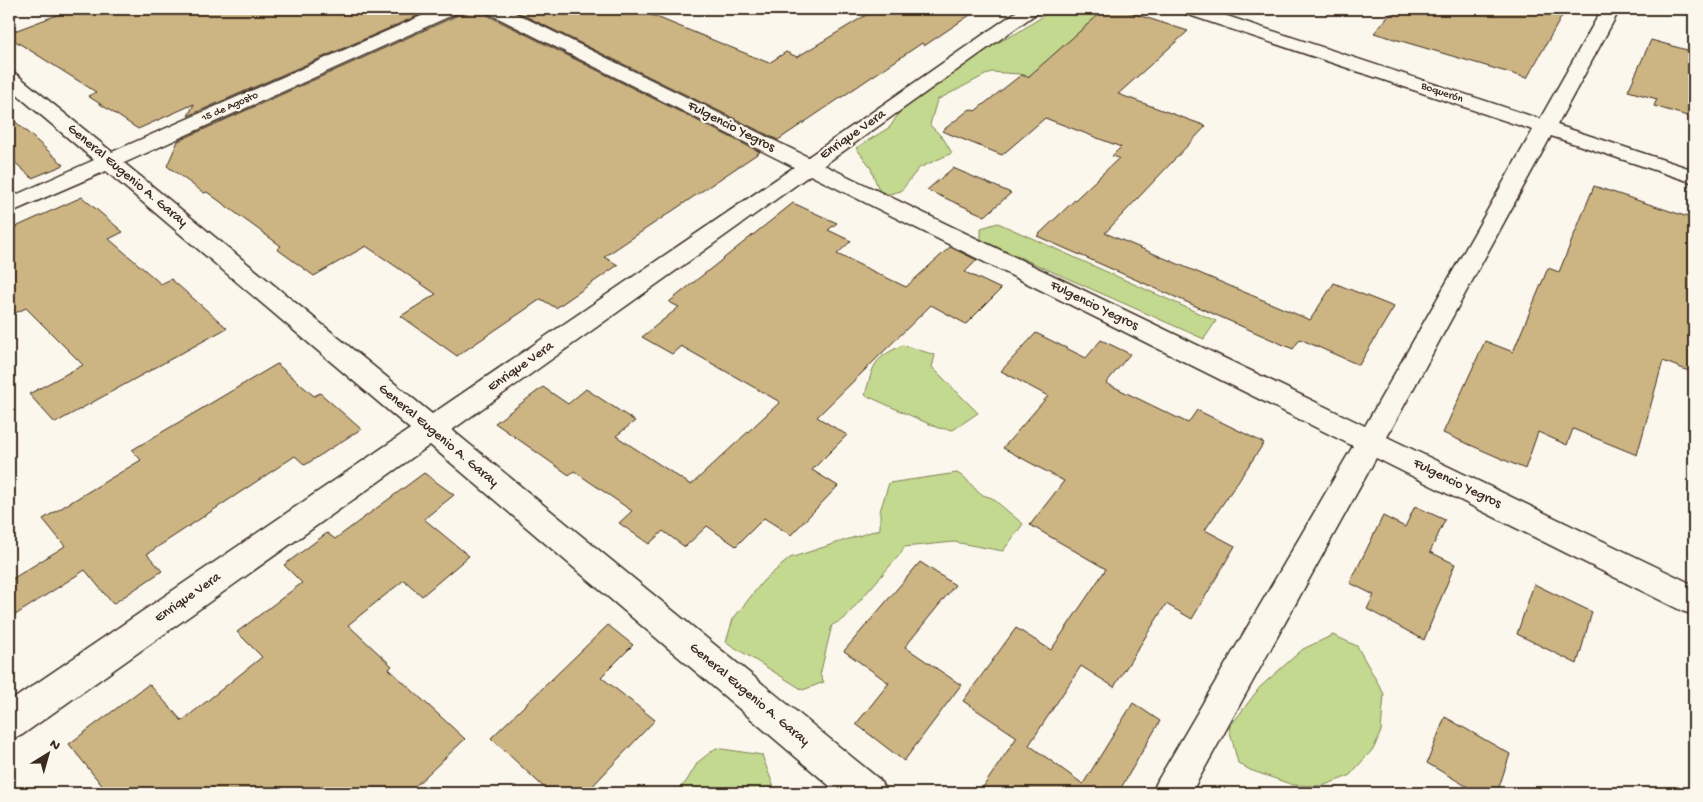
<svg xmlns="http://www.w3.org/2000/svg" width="1703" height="802" viewBox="0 0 1703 802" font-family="'Gochi Hand',sans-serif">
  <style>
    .green { fill: #c3d98f; stroke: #7f8256 }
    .building { fill: #ccb483; stroke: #3b2a1e }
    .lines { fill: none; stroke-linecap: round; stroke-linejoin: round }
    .street-casing { stroke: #3b2a1e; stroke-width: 3 }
    .street { fill: #fbf7ec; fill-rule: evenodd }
    .labels { text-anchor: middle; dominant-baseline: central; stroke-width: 4.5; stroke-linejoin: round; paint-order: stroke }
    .far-street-label { font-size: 11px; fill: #3b2a1e; stroke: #fbf7ec }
    .street-label { font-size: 14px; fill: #3b2a1e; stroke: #fbf7ec }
  </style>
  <rect width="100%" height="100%" fill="#fbf7ec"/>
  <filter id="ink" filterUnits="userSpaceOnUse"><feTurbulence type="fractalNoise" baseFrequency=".02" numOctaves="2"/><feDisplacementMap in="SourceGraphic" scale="10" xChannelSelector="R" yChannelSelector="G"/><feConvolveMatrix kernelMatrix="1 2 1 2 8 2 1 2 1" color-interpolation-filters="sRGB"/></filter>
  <g filter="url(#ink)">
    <g class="green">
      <polygon points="1054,9 1120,9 1094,34 1063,83 1019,74 991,72 937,100 930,125 943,138 952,153 919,168 901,191 881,196 870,166 856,148 890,127 907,100 975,54 1017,33"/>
      <polygon points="998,223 1216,321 1204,339 981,240 981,228"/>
      <path d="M903 345 935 355 932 367 978 413 953 430 938 428 865 395C874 364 872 359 903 345Z"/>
      <polygon points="957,473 965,478 980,494 992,498 1023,524 1003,551 954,542 904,547 902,552 844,619 832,625 820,675 824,682 803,690 726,642 733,619 763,581 790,558 880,529 880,511 889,483"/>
      <polygon points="1333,635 1357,646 1384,694 1381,731 1374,748 1349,776 1322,786 1293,785 1250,770 1238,763 1229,728 1260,687 1303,649"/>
      <polygon points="716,748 762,755 776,793 674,793 686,782 698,762"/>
    </g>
    <g class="building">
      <polygon points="73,9 433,9 188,116 194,104 138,129 88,96 96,92 9,37 9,33"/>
      <polygon points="462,9 483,9 487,15 760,152 604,257 618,265 556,308 541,299 457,356 401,316 436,294 366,246 314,276 277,249 281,246 207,192 204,193 167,166 178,141 458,15"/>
      <polygon points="511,9 637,9 769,63 786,52 797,57 876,9 979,9 924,46 922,43 778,140"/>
      <polygon points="1105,9 1119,9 1188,31 1118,94 1206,126 1105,233 1310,320 1334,283 1394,307 1359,365 1300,339 1293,349 1037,236 1119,158 1112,156 1121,147 1045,118 1002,155 942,131 970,109 975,111 1021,75 1028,77"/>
      <polygon points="1395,9 1566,9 1527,78 1374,33"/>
      <polygon points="1651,40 1694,52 1694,118 1654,106 1657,99 1628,91"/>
      <polygon points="9,116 64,165 32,178 9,157"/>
      <polygon points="953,168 1011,193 985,216 927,190"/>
      <polygon points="1594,186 1694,219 1694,373 1663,361 1637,455 1573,429 1567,445 1538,432 1525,469 1443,433 1485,341 1513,352 1548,268 1559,272"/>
      <polygon points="82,197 123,232 109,239 161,284 171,279 227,328 55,423 29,394 83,365 26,308 9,316 9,230"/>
      <polygon points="793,203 837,223 828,230 851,241 837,254 906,287 950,247 977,260 965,272 1001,289 966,324 931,305 817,417 847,435 812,470 838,486 791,535 764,518 736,546 707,526 685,547 663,531 649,544 619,523 632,511 574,471 569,475 495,423 543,387 568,404 586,389 635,421 616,436 691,485 780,402 681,346 672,354 642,337 679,307 669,302"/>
      <polygon points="1036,333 1086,358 1101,340 1130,354 1106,383 1188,423 1197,410 1264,443 1205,530 1235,546 1192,619 1166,604 1114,687 1081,666 1029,745 1083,784 1133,703 1160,721 1118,793 979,793 1017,737 963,701 1016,628 1051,650 1106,569 1030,525 1064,481 1003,448 1048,396 1001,371"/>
      <polygon points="277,364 314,396 320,393 361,429 305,465 295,456 147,554 162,571 113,604 85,570 9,619 9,581 65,546 43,519 141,460 132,450"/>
      <polygon points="424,473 454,495 424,519 469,556 422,596 404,580 348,625 392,666 389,669 465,739 408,793 108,793 69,744 149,684 182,721 262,657 237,632 302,583 284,565 327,533 335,539"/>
      <polygon points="1415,506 1445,520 1430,552 1455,564 1424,640 1367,609 1374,595 1350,583 1383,516 1405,527"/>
      <polygon points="920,562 955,585 905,647 961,685 904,761 856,724 889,683 844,651"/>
      <polygon points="1534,584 1592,612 1577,664 1517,634"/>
      <polygon points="608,625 633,645 601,677 655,720 586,793 550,793 491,738"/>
      <polygon points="1445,717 1510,754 1497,793 1478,793 1427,763"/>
    </g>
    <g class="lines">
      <defs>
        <polygon id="street" points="437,9 460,9 457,13 124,163 432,414 794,167 488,13 485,9 507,9 808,157 1020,9 1040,9 1037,13 824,165 1365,426 1533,130 1183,13 1180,9 1206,9 1540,119 1602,9 1620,9 1557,125 1694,170 1694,183 1551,136 1387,437 1694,585 1694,615 1682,611 1376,458 1191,793 1152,793 1158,780 1353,446 810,175 452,430 880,780 886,793 838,793 430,445 22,735 9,740 9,702 410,429 106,171 9,213 9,198 94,160 9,88 9,72 16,74 112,152"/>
      </defs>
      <use href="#street" class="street-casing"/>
      <use href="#street" class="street"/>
    </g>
  </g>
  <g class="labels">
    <g class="far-street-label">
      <text transform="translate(1442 93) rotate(19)">Boquerón</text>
      <text transform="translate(230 107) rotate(-24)">15 de Agosto</text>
    </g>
    <g class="street-label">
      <text transform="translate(731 127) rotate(27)">Fulgencio Yegros</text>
      <text transform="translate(853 135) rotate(-35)">Enrique Vera</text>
      <text transform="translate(127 176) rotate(40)">General Eugenio A. Garay</text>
      <text transform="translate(1094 306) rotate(26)">Fulgencio Yegros</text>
      <text transform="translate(521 367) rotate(-35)">Enrique Vera</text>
      <text transform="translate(438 436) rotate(40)">General Eugenio A. Garay</text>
      <text transform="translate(1457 484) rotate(26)">Fulgencio Yegros</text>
      <text transform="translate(188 598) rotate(-35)">Enrique Vera</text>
      <text transform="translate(749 695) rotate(40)">General Eugenio A. Garay</text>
    </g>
  </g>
  <rect width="1703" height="802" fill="none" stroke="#fbf7ec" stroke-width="30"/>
  <rect x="15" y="15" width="1673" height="772" fill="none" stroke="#3b2a1e" stroke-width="2" filter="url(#ink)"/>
  <g transform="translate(48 754) rotate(37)" stroke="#fbf7ec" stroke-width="4" paint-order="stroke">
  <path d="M0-4L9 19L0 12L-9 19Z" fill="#3b2a1e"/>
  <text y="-8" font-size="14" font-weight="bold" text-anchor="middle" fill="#3b2a1e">N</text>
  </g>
</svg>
